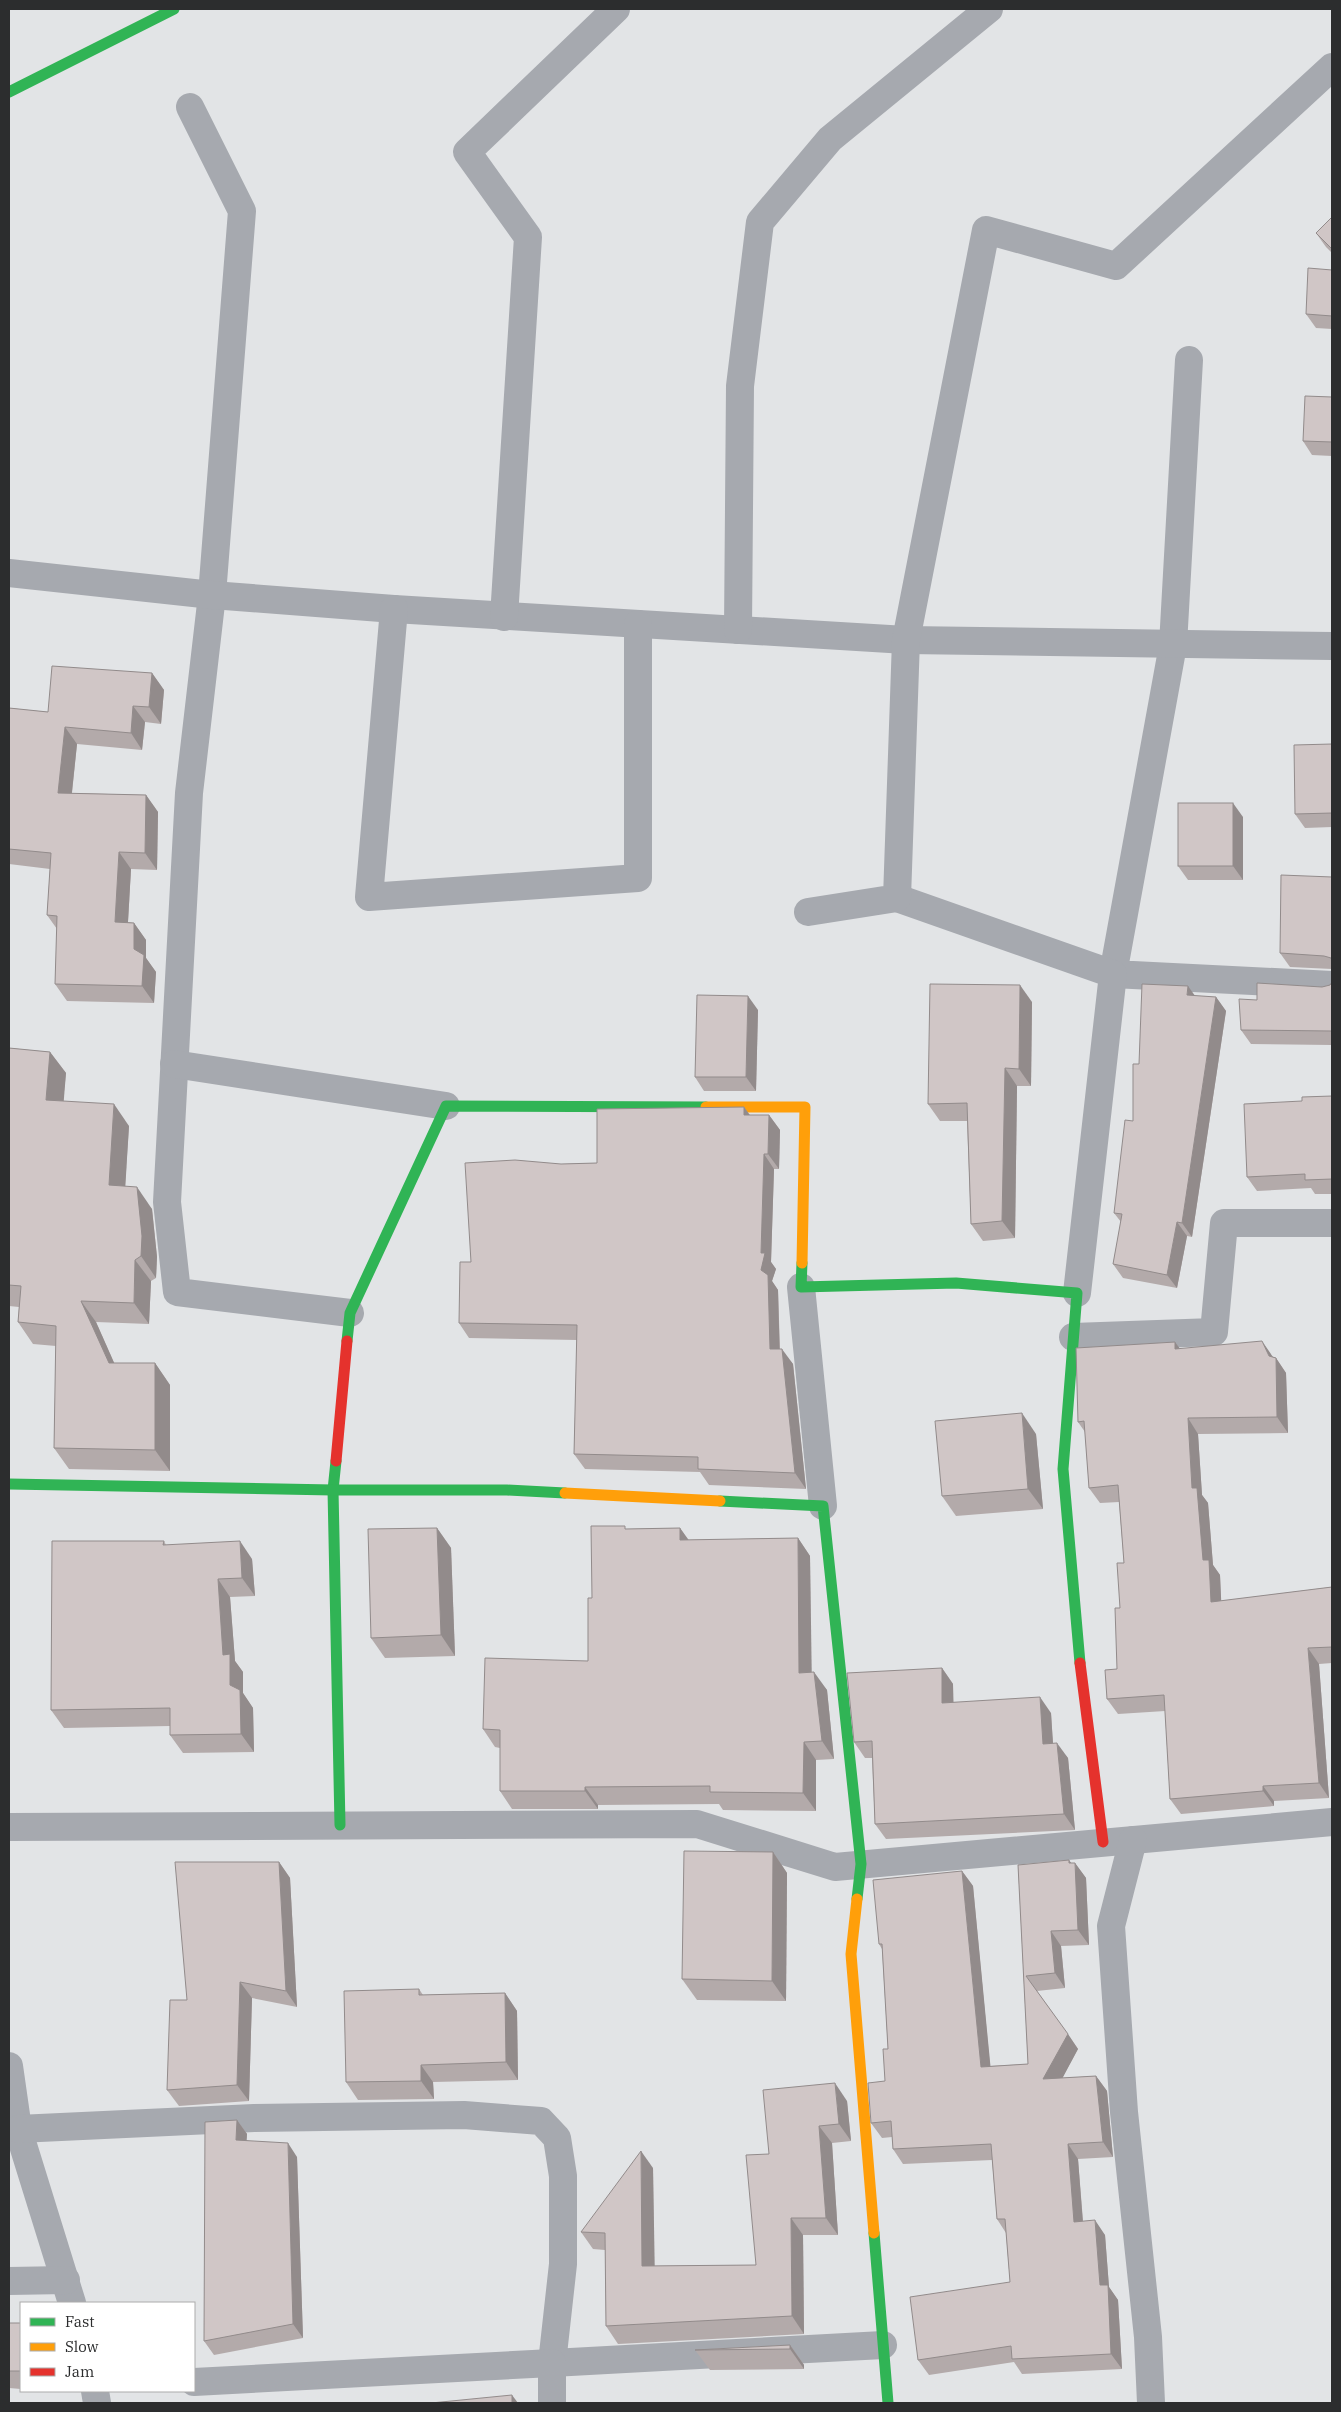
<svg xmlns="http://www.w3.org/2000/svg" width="1341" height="2412" viewBox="0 0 1341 2412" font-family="'IBM Plex Serif',serif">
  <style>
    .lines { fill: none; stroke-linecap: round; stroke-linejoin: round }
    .street { stroke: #a6a9af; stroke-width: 28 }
    .fast { stroke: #30b455; stroke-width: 11 }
    .slow { stroke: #ff9f0a; stroke-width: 11 }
    .jam { stroke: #e5322d; stroke-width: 11 }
    .wall { fill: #b3aaaa }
    .shaded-wall { fill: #928b8b }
    .building { fill: #d0c6c6; stroke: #928b8b }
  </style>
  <rect width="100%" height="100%" fill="#e2e4e6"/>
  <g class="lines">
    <g class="street">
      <polyline points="190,107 242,211 212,595 189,793 167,1202 177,1292 350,1313"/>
      <polyline points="1189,360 1173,645 1113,974 1332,985"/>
      <polyline points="9,573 212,595 394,609 906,640 1332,646"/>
      <polyline points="394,609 369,897 638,878 638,624"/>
      <polyline points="504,617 528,237 467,152 616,9"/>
      <polyline points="738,630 740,386 760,222 830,139 989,9"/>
      <polyline points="897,898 1113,974 1077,1293"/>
      <polyline points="808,912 897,898 906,640 986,230 1116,266 1332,67"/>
      <polyline points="174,1064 446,1106"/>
      <polyline points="801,1287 823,1506"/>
      <polyline points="1073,1337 1214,1332 1224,1223 1332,1223"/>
      <polyline points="9,1827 697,1824 835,1867 1332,1822"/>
      <polyline points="1133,1840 1111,1926 1124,2112 1148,2337 1151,2403"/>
      <polyline points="9,2066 18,2129 72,2303"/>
      <polyline points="18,2129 254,2118 464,2115 541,2121 557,2138 563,2176 563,2264 552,2363 883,2345"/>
      <polyline points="9,2281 66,2280"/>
      <polyline points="194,2382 552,2363 552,2403"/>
      <polyline points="95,2391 97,2403"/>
    </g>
    <g class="fast">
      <polyline points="9,92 174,9"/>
      <polyline points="802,1263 801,1287 956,1283 1077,1293 1063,1469 1080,1663"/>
      <polyline points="347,1341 350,1313 446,1106 706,1107"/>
      <polyline points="336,1461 333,1490 340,1825"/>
      <polyline points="9,1484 333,1490 507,1490 565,1493"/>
      <polyline points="720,1501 823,1506 861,1864 857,1899"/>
      <polyline points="874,2233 888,2403"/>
    </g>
    <g class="slow">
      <polyline points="706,1107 805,1107 802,1263"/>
      <polyline points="565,1493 720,1501"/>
      <polyline points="857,1899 851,1954 874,2233"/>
    </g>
    <g class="jam">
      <polyline points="336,1461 347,1341"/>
      <polyline points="1080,1663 1103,1842"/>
    </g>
  </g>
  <g class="wall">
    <polygon points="1332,217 1332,253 1326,247 1316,233"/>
    <polygon points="1332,270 1332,329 1316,328 1306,314"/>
    <polygon points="1332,397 1332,456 1312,455 1303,441"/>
    <polygon points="152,673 164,690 161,724 145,722 142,750 77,744 72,793 146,795 158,812 157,870 131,869 128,922 134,923 146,940 146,958 156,972 154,1003 67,1001 55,984 57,929 47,915 50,869 9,864 9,708 48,712"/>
    <polygon points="1332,744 1332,827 1305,828 1295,814"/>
    <polygon points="1243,817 1243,880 1188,880 1178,866"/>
    <polygon points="1332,877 1332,969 1290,967 1280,953"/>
    <polygon points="1332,982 1332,1045 1251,1044 1241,1030 1257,1000 1322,987 1330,985"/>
    <polygon points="1195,996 1216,997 1226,1011 1192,1237 1187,1236 1177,1288 1123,1278 1113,1264 1121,1222 1114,1213 1133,1121 1139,1064"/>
    <polygon points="1032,1002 1031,1086 1017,1086 1015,1238 983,1241 971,1224 967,1121 940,1121 928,1104"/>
    <polygon points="758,1010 756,1091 704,1091 695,1077"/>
    <polygon points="9,1048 50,1052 66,1073 63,1101 129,1126 125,1186 152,1209 157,1257 156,1278 151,1281 149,1324 96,1322 114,1363 155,1363 170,1385 170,1471 69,1469 54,1448 56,1346 33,1344 18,1322 19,1307 9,1306"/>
    <polygon points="1332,1096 1332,1194 1315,1194 1311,1188 1257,1191 1247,1177 1302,1101"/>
    <polygon points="744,1107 749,1115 769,1115 780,1130 779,1169 774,1169 771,1262 776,1269 772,1281 778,1290 780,1349 793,1364 806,1489 709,1485 700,1472 585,1469 574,1454 577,1340 469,1338 459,1323 471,1262 561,1164 597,1163"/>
    <polygon points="1175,1342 1180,1349 1276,1358 1286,1373 1288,1433 1198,1434 1202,1495 1208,1503 1213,1565 1220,1575 1221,1601 1332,1587 1332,1663 1319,1664 1329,1798 1274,1801 1274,1806 1181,1814 1170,1799 1165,1711 1118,1714 1107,1699 1117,1669 1120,1608 1124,1563 1119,1502 1100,1503 1089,1488 1085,1432 1078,1422"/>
    <polygon points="1036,1434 1043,1509 956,1516 942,1496"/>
    <polygon points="437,1528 451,1548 455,1656 385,1658 371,1638"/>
    <polygon points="680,1528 688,1540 798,1538 810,1556 811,1672 827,1690 834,1759 816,1760 816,1811 723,1810 719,1804 598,1805 598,1809 512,1809 500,1791 500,1748 495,1747 483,1729 588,1661 592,1598 627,1529"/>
    <polygon points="164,1541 166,1545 252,1559 255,1596 230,1597 235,1661 243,1672 243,1693 253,1708 254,1752 183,1753 170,1735 170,1726 64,1728 51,1710"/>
    <polygon points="942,1668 953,1684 953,1702 1051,1713 1053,1743 1068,1758 1075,1830 886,1839 875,1824 872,1758 865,1758 854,1742"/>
    <polygon points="773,1852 787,1873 786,2001 697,2000 682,1979"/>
    <polygon points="1069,1860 1071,1863 1075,1863 1086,1878 1089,1945 1061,1946 1065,1988 1037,1991 1078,2049 1062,2078 1096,2076 1107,2091 1113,2157 1078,2159 1083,2221 1105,2235 1109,2287 1118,2300 1122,2369 1022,2374 1014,2362 929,2375 918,2360 1010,2282 1006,2233 997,2219 992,2160 903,2164 893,2149 892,2137 882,2138 871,2123 885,2081 888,2049 882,1949 879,1944 962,1871 973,1886 990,2066 1028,2064 1018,1865"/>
    <polygon points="279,1862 290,1878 297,2007 252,1998 249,2101 179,2106 167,2090 187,2000"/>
    <polygon points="419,1989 423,1995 505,1993 517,2011 518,2080 433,2082 434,2099 358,2100 346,2082"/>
    <polygon points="847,2101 851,2141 832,2143 838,2235 803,2235 804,2334 618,2344 606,2326 605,2250 593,2249 581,2232 653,2168 654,2266 756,2265 769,2154"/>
    <polygon points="237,2120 247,2134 246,2140 297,2157 303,2338 214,2355 204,2341"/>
    <polygon points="9,2323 21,2323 21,2389 9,2388"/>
    <polygon points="790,2345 804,2365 804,2369 710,2370 695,2350"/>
  </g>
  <g class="shaded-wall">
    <polygon points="152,673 164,690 161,724 149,707"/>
    <polygon points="133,706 145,722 142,750 131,733"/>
    <polygon points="65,727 77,744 70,810 58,793"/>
    <polygon points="146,795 158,812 157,870 145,853"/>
    <polygon points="1233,803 1243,817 1243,880 1233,866"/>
    <polygon points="119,852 131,869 127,939 115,922"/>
    <polygon points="134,923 146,940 146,958 156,972 154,1003 142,986 134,949"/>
    <polygon points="1020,985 1032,1002 1031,1086 1019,1069"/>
    <polygon points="1188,986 1198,1000 1187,995"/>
    <polygon points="748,996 758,1010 756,1091 746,1077"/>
    <polygon points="1216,997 1226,1011 1192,1237 1182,1223"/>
    <polygon points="50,1052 66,1073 62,1122 46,1100"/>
    <polygon points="1005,1068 1017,1086 1015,1238 1002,1221"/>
    <polygon points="114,1104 129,1126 124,1207 109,1185"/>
    <polygon points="744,1107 755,1122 744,1115"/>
    <polygon points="769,1115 780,1130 779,1169 768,1154"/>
    <polygon points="764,1154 774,1169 771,1262 776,1269 772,1281 778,1290 780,1365 770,1349 761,1270 761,1253"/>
    <polygon points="137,1187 152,1209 157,1257 156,1278 141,1256"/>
    <polygon points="1177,1222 1187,1236 1177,1288 1167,1275"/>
    <polygon points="135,1260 151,1281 149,1324 134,1303"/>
    <polygon points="81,1301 96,1322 124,1385 109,1363"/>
    <polygon points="1262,1341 1273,1357 1276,1358 1286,1373 1288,1433 1277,1417 1269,1356"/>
    <polygon points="1175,1342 1186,1357 1175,1349"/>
    <polygon points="782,1349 793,1364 806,1489 795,1473"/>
    <polygon points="155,1363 170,1385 170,1471 155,1450"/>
    <polygon points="1022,1413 1036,1434 1043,1509 1028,1489"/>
    <polygon points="1188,1418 1198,1434 1202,1495 1208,1503 1213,1565 1220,1575 1222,1618 1211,1602 1203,1560 1192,1488"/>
    <polygon points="437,1528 451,1548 455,1656 441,1635"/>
    <polygon points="680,1528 693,1546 680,1540"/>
    <polygon points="798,1538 810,1556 812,1691 799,1673"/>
    <polygon points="240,1541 252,1559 255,1596 242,1578"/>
    <polygon points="218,1579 230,1597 235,1661 243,1672 243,1693 253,1708 254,1752 241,1734 223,1655"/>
    <polygon points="1308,1648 1319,1664 1329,1798 1319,1783"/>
    <polygon points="942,1668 953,1684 954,1719 942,1703"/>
    <polygon points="814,1672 827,1690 834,1759 822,1741"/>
    <polygon points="1040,1697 1051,1713 1054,1760 1043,1744"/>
    <polygon points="804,1742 816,1760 816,1811 803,1793"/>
    <polygon points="1057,1743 1068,1758 1075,1830 1064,1814"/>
    <polygon points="1263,1786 1274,1801 1274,1806 1263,1791"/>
    <polygon points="585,1787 598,1805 598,1809 585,1791"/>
    <polygon points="773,1852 787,1873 786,2001 772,1981"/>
    <polygon points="1069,1860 1076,1870 1075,1863 1086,1878 1089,1945 1078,1930"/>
    <polygon points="279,1862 290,1878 297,2007 286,1991"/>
    <polygon points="962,1871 973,1886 992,2082 981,2067"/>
    <polygon points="1051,1931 1061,1946 1065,1988 1055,1973"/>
    <polygon points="240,1982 252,1998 249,2101 237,2085"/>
    <polygon points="505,1993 517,2011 518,2080 506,2062"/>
    <polygon points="1068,2034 1078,2049 1054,2094 1043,2079"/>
    <polygon points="421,2065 433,2082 434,2099 421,2081"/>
    <polygon points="1096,2076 1107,2091 1113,2157 1103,2142"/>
    <polygon points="835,2083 847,2101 851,2141 839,2124"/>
    <polygon points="237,2120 247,2134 246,2154 236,2140"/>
    <polygon points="819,2126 832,2143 838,2235 826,2218"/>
    <polygon points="288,2143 297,2157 303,2338 293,2324"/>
    <polygon points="1068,2144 1078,2159 1084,2237 1074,2222"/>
    <polygon points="641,2151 653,2168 655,2283 642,2266"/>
    <polygon points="791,2218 803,2235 804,2334 792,2316"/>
    <polygon points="1095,2220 1105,2235 1109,2287 1118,2300 1122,2369 1111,2354 1100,2285"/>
    <polygon points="790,2345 804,2365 804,2369 790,2349"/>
    <polygon points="512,2395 518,2403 512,2403"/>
  </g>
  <g class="building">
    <polygon points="1332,217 1332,249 1316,233"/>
    <polygon points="1308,268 1332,270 1332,316 1306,314"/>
    <polygon points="1305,396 1332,397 1332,442 1303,441"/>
    <polygon points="52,666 152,673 149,707 133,706 131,733 65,727 58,793 146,795 145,853 119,852 115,922 134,923 134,949 144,955 142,986 55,984 57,916 47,915 51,853 9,849 9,708 48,712"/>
    <polygon points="1332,744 1332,813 1295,814 1294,745"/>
    <rect x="1178" y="803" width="55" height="63"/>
    <polygon points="1281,875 1332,877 1332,960 1331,958 1324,956 1280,953"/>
    <polygon points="1332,982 1332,1031 1241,1030 1239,999 1257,1000 1257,983 1322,987 1330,985"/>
    <polygon points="930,984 1020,985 1019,1069 1005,1068 1002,1221 971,1224 967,1103 928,1104"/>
    <polygon points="1142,984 1188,986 1187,995 1216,997 1182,1223 1177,1222 1167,1275 1113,1264 1122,1214 1114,1213 1125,1120 1133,1121 1133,1064 1139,1064"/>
    <polygon points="697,995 748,996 746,1077 695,1077"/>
    <polygon points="9,1048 50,1052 46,1100 114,1104 109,1185 137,1187 142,1236 141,1256 135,1260 134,1303 81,1301 109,1363 155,1363 155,1450 54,1448 56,1326 18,1322 21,1286 9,1285"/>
    <polygon points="1332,1096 1332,1179 1305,1180 1305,1174 1247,1177 1244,1104 1302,1101 1302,1097"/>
    <polygon points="744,1107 744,1115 769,1115 768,1154 764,1154 761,1253 765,1253 761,1270 768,1275 770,1349 782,1349 795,1473 698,1469 698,1457 574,1454 577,1325 459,1323 460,1262 471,1262 465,1163 515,1160 561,1164 597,1163 597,1109"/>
    <polygon points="1262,1341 1269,1356 1276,1358 1277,1417 1188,1418 1192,1488 1197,1488 1203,1560 1209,1560 1211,1602 1332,1587 1332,1647 1308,1648 1319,1783 1263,1786 1263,1791 1170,1799 1164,1695 1107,1699 1105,1670 1117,1669 1115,1608 1120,1608 1117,1563 1124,1563 1118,1485 1089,1488 1084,1421 1078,1422 1076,1348 1175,1342 1175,1349"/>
    <polygon points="1022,1413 1028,1489 942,1496 935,1421"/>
    <polygon points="591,1526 625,1526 625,1529 680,1528 680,1540 798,1538 799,1673 814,1672 822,1741 804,1742 803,1793 710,1792 710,1786 585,1787 585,1791 500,1791 500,1730 483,1729 485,1658 588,1661 588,1598 592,1598"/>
    <polygon points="437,1528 441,1635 371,1638 368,1529"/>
    <polygon points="52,1541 164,1541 163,1545 240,1541 242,1578 218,1579 223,1655 230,1654 230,1685 240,1690 241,1734 170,1735 170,1708 51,1710"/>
    <polygon points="942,1668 942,1703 1040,1697 1043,1744 1057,1743 1064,1814 875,1824 872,1741 854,1742 847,1673"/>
    <polygon points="684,1851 773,1852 772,1981 682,1979"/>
    <polygon points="1069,1860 1069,1863 1075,1863 1078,1930 1051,1931 1055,1973 1026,1976 1068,2034 1043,2079 1096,2076 1103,2142 1068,2144 1074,2222 1095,2220 1100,2285 1108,2285 1111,2354 1012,2359 1011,2346 918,2360 910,2297 1010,2282 1005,2219 997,2219 991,2144 893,2149 891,2121 871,2123 868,2083 885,2081 883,2049 888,2049 882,1944 879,1944 873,1880 962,1871 981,2067 1028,2064 1018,1865"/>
    <polygon points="175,1862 279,1862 286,1991 240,1982 237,2085 167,2090 170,2000 187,2000"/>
    <polygon points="419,1989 419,1995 505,1993 506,2062 421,2065 421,2081 346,2082 344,1991"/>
    <polygon points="835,2083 839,2124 819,2126 826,2218 791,2218 792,2316 606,2326 605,2233 581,2232 641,2151 642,2266 756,2265 746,2155 769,2154 763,2090"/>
    <polygon points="237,2120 236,2140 288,2143 293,2324 204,2341 205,2122"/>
    <rect x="9" y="2323" width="12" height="48"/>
    <polygon points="790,2345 790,2349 695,2350"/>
    <polygon points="512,2395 512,2403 431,2403"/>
  </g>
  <rect width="1341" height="2412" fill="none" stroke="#2c2d2e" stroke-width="20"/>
  <rect x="20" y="2302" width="175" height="90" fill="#ffffff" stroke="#ababab"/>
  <rect x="30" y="2318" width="25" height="8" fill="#30b455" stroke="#ababab"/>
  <text x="65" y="2327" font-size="15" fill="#2c2d2e">Fast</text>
  <rect x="30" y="2343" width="25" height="8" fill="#ff9f0a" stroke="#ababab"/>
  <text x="65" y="2352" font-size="15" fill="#2c2d2e">Slow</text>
  <rect x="30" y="2368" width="25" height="8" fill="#e5322d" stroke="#ababab"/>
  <text x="65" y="2377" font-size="15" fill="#2c2d2e">Jam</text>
</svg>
